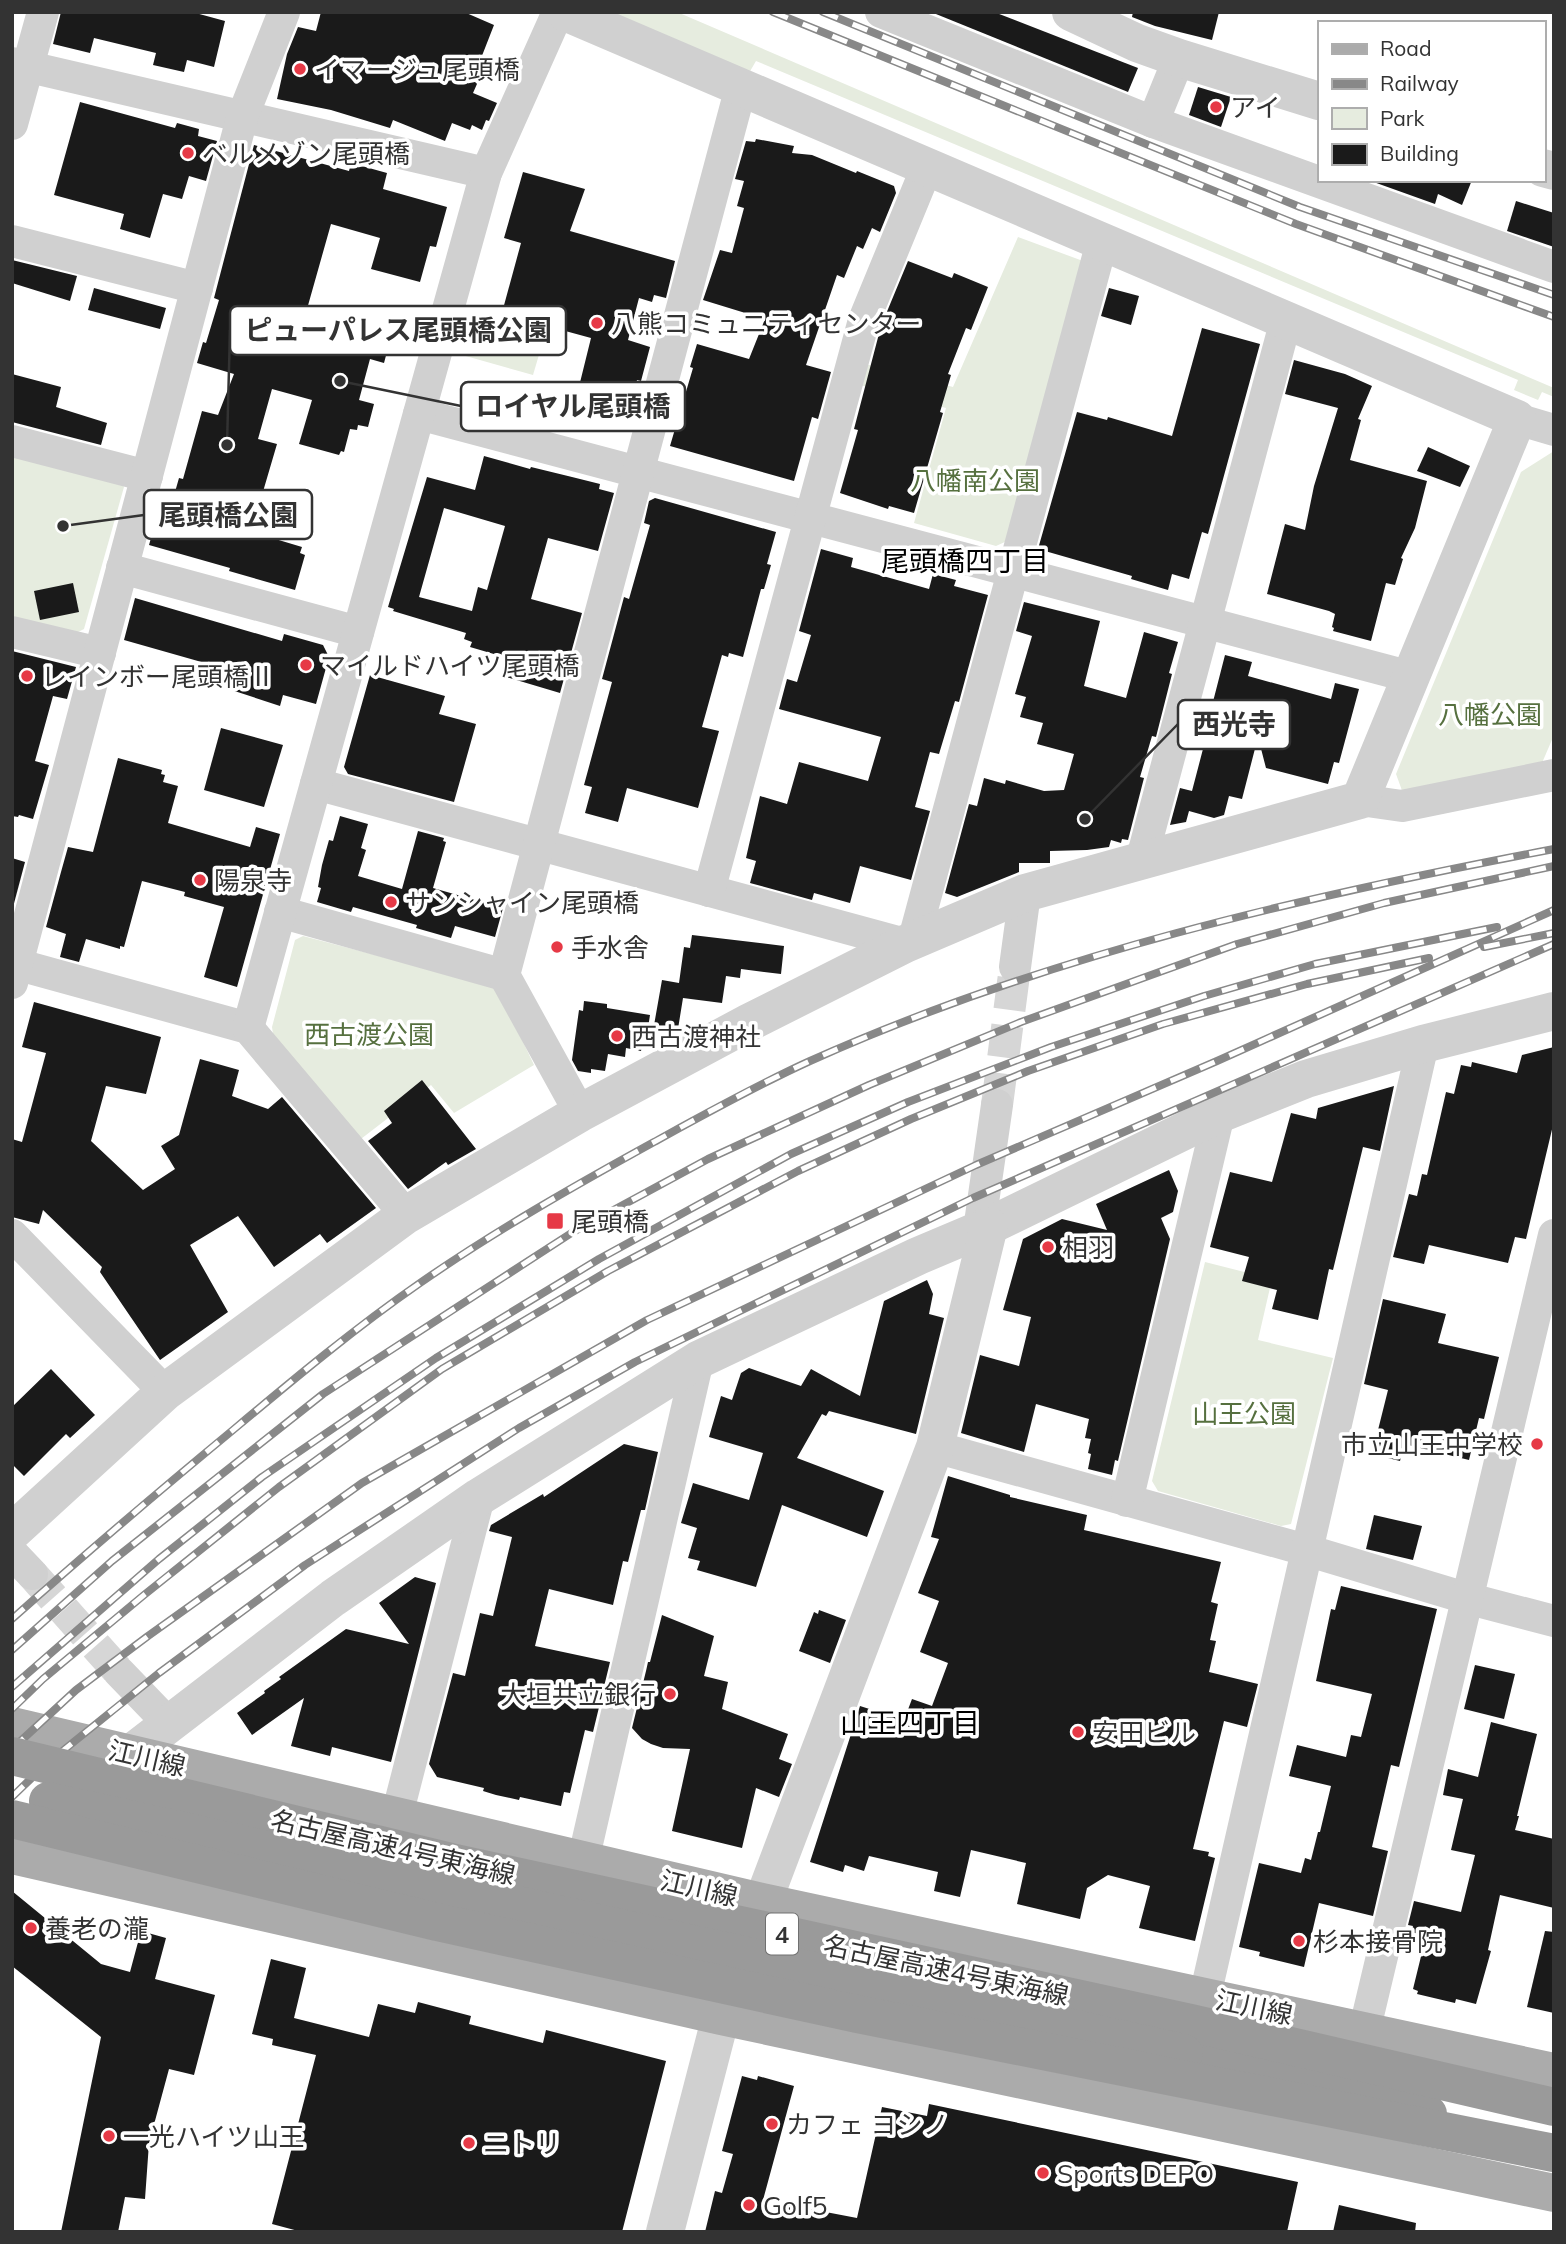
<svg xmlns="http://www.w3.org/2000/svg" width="1566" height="2244" viewBox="0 0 1566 2244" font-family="Mulish,'Noto Sans JP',sans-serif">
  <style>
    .green { fill: #e6ecdf }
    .building { fill: #1a1a1a; fill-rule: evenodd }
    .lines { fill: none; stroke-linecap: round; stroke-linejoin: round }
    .minor-tunnel { stroke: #d6d6d6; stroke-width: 32; stroke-dasharray: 32 16; stroke-linecap: butt }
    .minor { stroke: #d0d0d0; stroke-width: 32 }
    .tertiary { stroke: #d0d0d0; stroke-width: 38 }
    .primary { stroke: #ababab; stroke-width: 38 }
    .motorway { stroke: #9a9a9a; stroke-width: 38 }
    .rail-casing { stroke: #888; stroke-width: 8 }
    .rail { stroke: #fff; stroke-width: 5; stroke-dasharray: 16; stroke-linecap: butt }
    .motorway-bridge { stroke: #9a9a9a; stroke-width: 38 }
    .poi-dot { fill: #e63946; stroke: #fff; stroke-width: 2.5 }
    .labels { text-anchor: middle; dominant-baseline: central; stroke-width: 7; stroke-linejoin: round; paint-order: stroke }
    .shield { fill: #fff; stroke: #707070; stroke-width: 2 }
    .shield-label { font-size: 24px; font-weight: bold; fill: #333 }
    .poi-label { font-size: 26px; fill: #333; stroke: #fff; text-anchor: start }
    .park-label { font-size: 26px; fill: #56703f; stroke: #fff }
    .street-label { font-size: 26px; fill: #333; stroke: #fff }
    .neighbourhood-label { font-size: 28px; fill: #000; stroke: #fff }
    .leader { fill: none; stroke: #333; stroke-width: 2.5 }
    .callout-dot { fill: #333; stroke: #fff; stroke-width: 2.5 }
    .callout { fill: #fff; stroke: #333; stroke-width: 2.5 }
    .callout-label { font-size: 28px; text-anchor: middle; font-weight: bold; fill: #333 }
  </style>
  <rect width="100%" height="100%" fill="#fff"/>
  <g class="green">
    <polygon points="606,12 677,12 1554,388 1554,397 1542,392 1538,400 1514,390 1518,380 756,61 749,73"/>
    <polygon points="1018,237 1083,261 1007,541 996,546 914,523 946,408 860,385 865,364 953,387"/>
    <polygon points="462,326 541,348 533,375 455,353"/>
    <polygon points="1554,451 1554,735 1539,770 1404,796 1396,774 1521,472"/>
    <polygon points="12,453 120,479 124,487 84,629 76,633 12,617"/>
    <polygon points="303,936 497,987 534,1065 454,1113 431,1085 357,1142 274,1041 272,1027 295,940"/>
    <polygon points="1205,1262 1272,1279 1258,1340 1333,1358 1291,1524 1281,1526 1158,1491 1152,1481"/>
  </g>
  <g class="building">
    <polygon points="61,12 192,12 225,21 214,67 187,60 184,72 153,65 156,53 94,38 90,53 53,44"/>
    <polygon points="321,12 464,12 494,25 478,66 484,68 473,93 497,103 489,121 486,120 482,130 472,125 470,130 452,123 445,141 393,120 390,128 331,110 277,99 287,54 298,27 316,31"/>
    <polygon points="931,12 994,12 1138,68 1128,92"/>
    <polygon points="1133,12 1219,12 1212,40 1155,26 1132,17"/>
    <polygon points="1198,87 1231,97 1221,127 1189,115"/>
    <polygon points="80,102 175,128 177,123 199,129 198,136 217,141 206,181 189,176 182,199 163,194 150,238 120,229 124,214 54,195"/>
    <polygon points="756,139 794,146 792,153 812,155 856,173 857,171 894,186 896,193 880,232 872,228 863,249 857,246 844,278 837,275 806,365 831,372 818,419 812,417 794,481 670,446 693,368 690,367 697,344 749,359 765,319 703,300 720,250 732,253 744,208 737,206 744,181 735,179 746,141 755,142"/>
    <polygon points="254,145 349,171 351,163 387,173 383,189 447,207 436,247 430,246 420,282 371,269 380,238 331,224 307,309 392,333 384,363 370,359 359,400 374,404 368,427 358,425 357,430 350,429 344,452 341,451 339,455 299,444 312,400 272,389 258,439 277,444 262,495 273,498 262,535 302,547 300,553 305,555 295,590 229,571 230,568 149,545 159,510 169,513 179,478 183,479 202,411 218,415 234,374 197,363 203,342 206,343 219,300 214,298"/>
    <polygon points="523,172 585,189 570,231 675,261 666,298 654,295 652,302 639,298 628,340 650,347 641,381 637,380 635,389 611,382 597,431 570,423 591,338 547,326 541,345 486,330 493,306 503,309 521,243 504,238"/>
    <polygon points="1368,180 1472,180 1462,205 1438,194 1435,204"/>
    <polygon points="1516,201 1554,213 1554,247 1507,231"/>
    <polygon points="12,260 77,276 70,301 12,283"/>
    <polygon points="908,261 952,278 954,273 988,287 971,330 966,328 948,374 951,375 940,412 943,413 914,513 889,506 888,509 840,493 858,430 854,429 881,326"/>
    <polygon points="94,288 166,308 160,329 88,310"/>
    <polygon points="1109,288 1139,296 1131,325 1101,316"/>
    <polygon points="1202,328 1260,344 1208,534 1202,532 1189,579 1172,574 1168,590 1131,579 1132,576 1038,549 1077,412 1107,420 1108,417 1172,436"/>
    <polygon points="1294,360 1345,374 1372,386 1358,419 1361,420 1350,460 1427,481 1415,528 1401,558 1403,559 1395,585 1386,583 1371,641 1333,631 1334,628 1332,627 1335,614 1329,611 1267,594 1285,524 1305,530 1314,486 1338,408 1285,394"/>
    <polygon points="12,374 61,387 56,407 107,423 101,445 12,422"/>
    <polygon points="1428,447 1470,466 1460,487 1417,471"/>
    <path d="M484 456 530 469 531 467 572 477 600 484 599 489 614 493 598 551 548 538 531 599 582 613 560 693 506 677 511 659 470 647 472 642 464 639 466 633 393 611 394 609 388 607 427 477 475 490ZM444 508 505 526 487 590 478 587 472 611 419 597Z"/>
    <polygon points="655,498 776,532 767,564 771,565 764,589 761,589 743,657 729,653 728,657 722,655 702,727 719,731 698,808 627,788 618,822 585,813 592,787 584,785 612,682 602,679 624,597 629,599 650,525 644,523 649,501"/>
    <polygon points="821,549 853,558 851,567 929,589 933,574 956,580 954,586 988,595 959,702 955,701 939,754 930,752 915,807 930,811 911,880 860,866 850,903 814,893 812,900 750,883 756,861 746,858 760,796 787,804 799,762 868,781 881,737 779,709 787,679 797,682 811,635 799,631"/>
    <polygon points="73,583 79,612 40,620 34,591"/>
    <polygon points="135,598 282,641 284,634 323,645 329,657 316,704 283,695 280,706 213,684 219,667 124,640"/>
    <polygon points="1024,602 1100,621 1084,686 1126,698 1144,632 1178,642 1169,673 1172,674 1156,737 1152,736 1140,777 1144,778 1128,840 1122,839 1121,843 1111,840 1109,847 1087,850 1050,851 1050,863 1019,863 1019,872 957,897 945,893 969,804 977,806 984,778 1005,784 1006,780 1044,791 1064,790 1074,754 1037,744 1043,723 1020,717 1026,697 1015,694 1032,636 1016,631"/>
    <polygon points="12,651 76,667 67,699 53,696 35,761 49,765 33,819 19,815 18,817 12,816"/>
    <polygon points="1225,655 1252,662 1248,676 1331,699 1335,683 1359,689 1339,763 1334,762 1328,784 1266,768 1258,737 1242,799 1229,796 1224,815 1214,818 1189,811 1186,822 1170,825 1180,788 1192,791 1203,749 1191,746 1196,726 1206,729"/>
    <polygon points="370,675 445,696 439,714 476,724 454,802 348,774 344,767"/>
    <polygon points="221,728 283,745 264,807 204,790"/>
    <polygon points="118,758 162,770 161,774 165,775 163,782 178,786 168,823 250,847 256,827 280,834 237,987 204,977 224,907 184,896 185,892 142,881 124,947 120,946 120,949 86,939 79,962 60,957 66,934 46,927 61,872 68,847 93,852"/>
    <polygon points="340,816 368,824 361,848 366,850 358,876 402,889 418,831 444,838 443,841 446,842 433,888 503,908 495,937 455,926 451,938 416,928 417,925 353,907 351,912 317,902 321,888 318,887 322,865 329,840 333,841"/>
    <polygon points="12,858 25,862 12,911"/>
    <polygon points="692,935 784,946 781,974 741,969 740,978 726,976 722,1003 683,998 677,1035 653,1031 662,980 679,983 684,947 690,948"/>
    <polygon points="584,1001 607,1004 607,1008 650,1015 645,1047 642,1046 641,1051 626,1048 625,1057 608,1054 605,1071 591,1069 591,1073 578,1071 572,1060 579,1010 583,1011"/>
    <polygon points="34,1002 161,1037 146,1094 106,1086 91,1141 143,1190 175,1169 161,1146 179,1135 200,1059 239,1070 232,1096 268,1109 282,1097 376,1208 327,1243 320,1234 274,1267 238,1216 190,1245 228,1312 160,1360 100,1272 102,1267 43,1210 39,1224 12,1217 12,1139 22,1142 46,1053 22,1047"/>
    <polygon points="1554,1047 1554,1121 1526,1239 1515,1237 1508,1263 1429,1245 1424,1264 1393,1257 1409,1194 1417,1196 1422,1174 1427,1175 1446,1092 1454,1094 1461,1065 1471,1067 1472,1062 1517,1073 1522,1055"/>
    <polygon points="422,1080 476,1149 448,1165 446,1162 408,1189 368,1141 392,1123 384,1111"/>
    <polygon points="1394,1086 1380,1151 1363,1147 1333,1270 1329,1269 1318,1320 1272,1309 1277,1290 1242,1281 1249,1257 1210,1247 1230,1172 1272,1182 1291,1113 1316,1119 1318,1108"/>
    <polygon points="1169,1170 1178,1191 1173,1212 1161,1218 1170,1239 1118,1461 1115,1460 1112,1475 1088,1469 1091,1454 1088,1453 1091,1439 1085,1438 1089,1419 1036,1404 1024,1452 961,1433 980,1355 1019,1366 1031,1317 1003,1310 1023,1239 1062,1219 1107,1230 1096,1204"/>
    <polygon points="927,1280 933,1294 929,1314 944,1318 916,1434 829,1411 826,1416 822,1414 797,1458 884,1491 867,1537 782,1505 756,1587 697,1570 700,1561 688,1558 697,1528 681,1523 693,1483 749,1500 763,1453 709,1437 721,1396 732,1400 741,1373 749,1368 801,1386 811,1369 860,1396 884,1301"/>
    <polygon points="1383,1299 1446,1314 1438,1343 1499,1357 1484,1419 1479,1418 1469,1460 1404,1444 1400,1461 1372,1454 1388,1390 1364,1384"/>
    <polygon points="51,1369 95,1415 70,1438 66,1434 24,1476 12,1464 12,1407"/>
    <polygon points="624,1444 658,1452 645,1510 641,1510 628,1562 623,1561 613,1605 549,1589 535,1646 610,1662 593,1732 585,1730 570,1793 564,1792 561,1806 520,1797 519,1800 496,1795 483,1791 484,1788 437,1777 429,1764 453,1673 465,1676 480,1613 493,1616 512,1537 489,1531 491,1525 543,1494 544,1497"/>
    <polygon points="948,1476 1010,1495 1010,1497 1087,1515 1084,1530 1221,1562 1211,1602 1218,1604 1210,1640 1216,1641 1209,1672 1258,1684 1247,1727 1224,1721 1193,1849 1209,1852 1208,1856 1215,1858 1195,1941 1139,1928 1150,1886 1108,1875 1087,1888 1080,1919 1017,1904 1026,1863 971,1850 960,1897 934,1891 938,1872 869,1856 864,1871 845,1865 843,1872 810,1862 860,1706 904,1720 912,1699 932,1706 948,1663 920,1652 939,1601 918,1593 939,1539 931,1537"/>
    <polygon points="1374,1515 1422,1526 1413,1560 1366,1549"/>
    <polygon points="415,1577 436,1583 391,1762 332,1747 330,1756 291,1746 304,1698 252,1735 237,1713 265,1693 264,1691 281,1679 279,1677 346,1629 409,1644 379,1603"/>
    <polygon points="1341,1586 1437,1609 1399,1767 1391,1765 1372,1847 1388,1851 1373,1916 1319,1903 1304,1967 1259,1956 1260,1952 1239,1947 1259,1863 1301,1873 1305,1858 1311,1860 1318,1832 1320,1832 1331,1786 1289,1776 1297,1745 1346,1757 1351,1735 1361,1737 1372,1694 1316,1681 1331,1609 1335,1610"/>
    <polygon points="819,1610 846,1620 830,1663 799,1651 814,1612 818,1614"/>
    <polygon points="662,1615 714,1636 704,1676 728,1682 722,1709 788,1734 779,1759 792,1764 779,1797 756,1788 742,1848 672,1831 690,1749 663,1748 651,1744 642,1739 632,1728 646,1671 648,1662 650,1662"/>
    <polygon points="1475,1665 1515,1674 1504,1719 1464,1709"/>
    <polygon points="1491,1722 1537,1734 1517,1816 1519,1816 1515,1830 1554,1839 1554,1908 1500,1895 1488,1950 1491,1951 1476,2004 1456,1999 1455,2003 1417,1994 1418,1991 1413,1989 1426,1936 1411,1932 1413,1926 1408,1925 1414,1901 1461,1912 1475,1855 1451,1850 1463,1799 1443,1795 1448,1769 1478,1777"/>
    <polygon points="12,1891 101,1964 130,1972 141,1931 166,1938 155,1979 215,1995 194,2075 169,2069 149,2143 145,2199 125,2197 118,2232 61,2232 101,2037 12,1966"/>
    <polygon points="1545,1931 1554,1932 1554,2013 1527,2007"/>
    <polygon points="271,1959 306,1968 294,2018 369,2037 378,2004 415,2013 418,2002 471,2016 469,2024 543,2043 546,2030 666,2061 622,2232 302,2232 272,2224 316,2055 272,2045 273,2039 252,2034"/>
    <polygon points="742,2076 757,2080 758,2076 794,2086 763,2200 857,2218 882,2107 927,2116 929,2104 1298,2182 1287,2232 705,2232 715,2191 722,2193 733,2154 722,2151"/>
    <polygon points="1339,2205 1416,2223 1415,2232 1333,2232"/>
  </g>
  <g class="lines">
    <g class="minor-tunnel">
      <polyline points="997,1105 1015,967"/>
      <polyline points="32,1574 119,1672"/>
    </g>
    <g class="minor">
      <polyline points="881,12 1153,122 1554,267"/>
      <polyline points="12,63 486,173"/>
      <polyline points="1153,122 1179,58"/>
      <polyline points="12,124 43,12"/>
      <polyline points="12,241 197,288"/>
      <polyline points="419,414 1411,677"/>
      <polyline points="1517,419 1554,430"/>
      <polyline points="12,441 147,476"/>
      <polyline points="122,568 358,632"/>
      <polyline points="12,632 100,653"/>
      <polyline points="316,784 905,944"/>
      <polyline points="1360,800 1402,806 1554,775"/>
      <polyline points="1141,862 1286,320"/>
      <polyline points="709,891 864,320 927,167"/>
      <polyline points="280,912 504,975"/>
      <polyline points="914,939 1102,242"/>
      <polyline points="12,963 248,1028 406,1215"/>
      <polyline points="1015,967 1025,893"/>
      <polyline points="12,983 242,118 284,12"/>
      <polyline points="248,1028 486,173 558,12"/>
      <polyline points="580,1113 504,975 741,87"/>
      <polyline points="979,1230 997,1105"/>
      <polyline points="12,1235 165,1392"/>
      <polyline points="935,1447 1306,1550 1466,1598 1554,1621"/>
      <polyline points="1127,1501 1219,1114"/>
      <polyline points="12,1553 32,1574"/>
      <polyline points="119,1672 169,1724"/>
      <polyline points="397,1815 479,1497"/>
      <polyline points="583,1861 698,1360"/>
      <polyline points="1205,1996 1423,1044"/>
      <polyline points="1364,2032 1554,1235"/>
    </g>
    <g class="tertiary">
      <polyline points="1071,12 1137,43 1179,58 1319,101"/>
      <polyline points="1543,168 1554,171"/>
      <polyline points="12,1532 165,1392 406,1215 580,1113 748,1023 905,944 1025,893 1360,800 1517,419 565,12"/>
      <polyline points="130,1754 333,1598 479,1497 698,1360 918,1256 989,1226 1219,1114 1306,1079 1423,1044 1554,1011"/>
      <polyline points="751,1933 935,1447 989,1226"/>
      <polyline points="665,2232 721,2016 732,1986"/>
    </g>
    <g class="primary">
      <polyline points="12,1726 762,1902 1554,2072"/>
      <polyline points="12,1855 721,2016 1554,2193"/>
    </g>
    <polyline class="motorway" points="1184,2053 1369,2095 1428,2114"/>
    <defs>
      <g id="rail">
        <polyline points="773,12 1296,224 1554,317"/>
        <polyline points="823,12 1300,207 1554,295"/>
        <polyline points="1484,947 1554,933"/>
        <path d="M12 1619C85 1554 158 1492 233 1430 294 1379 355 1328 420 1283 495 1231 574 1186 654 1142 705 1114 757 1085 810 1061 1046 955 1301 897 1554 849"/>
        <polyline points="12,1650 112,1561 323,1394 573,1232 708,1159 869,1085 1021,1022 1237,944 1384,903 1554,866"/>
        <polyline points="12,1687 159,1559 262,1477 436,1358 599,1259 791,1154 908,1102 1051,1047 1204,996 1315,964 1497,927"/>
        <polyline points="12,1709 43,1679 144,1595 279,1487 442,1369 608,1271 798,1171 911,1119 1028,1071 1163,1024 1307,984 1429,958"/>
        <polyline points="12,1749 76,1690 148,1636 362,1483 647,1320 976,1165 1217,1061 1554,910"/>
        <polyline points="12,1797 44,1766 159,1673 305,1565 519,1428 635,1362 973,1198 1554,944"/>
      </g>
    </defs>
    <use href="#rail" class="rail-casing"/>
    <use href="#rail" class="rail"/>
    <g class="motorway-bridge">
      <polyline points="12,1756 451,1862 1191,2023 1554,2107"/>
      <polyline points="48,1801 1184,2053"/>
      <polyline points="12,1819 437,1922 857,2014 1554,2153"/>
    </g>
  </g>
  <g class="poi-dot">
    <circle cx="300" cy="69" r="7"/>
    <circle cx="1216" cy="107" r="7"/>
    <circle cx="188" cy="153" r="7"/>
    <circle cx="597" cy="323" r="7"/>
    <circle cx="306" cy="665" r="7"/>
    <circle cx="27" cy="676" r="7"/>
    <circle cx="200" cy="880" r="7"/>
    <circle cx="391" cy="902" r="7"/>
    <circle cx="557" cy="947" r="7"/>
    <circle cx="617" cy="1036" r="7"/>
    <rect x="546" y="1212" width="18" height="18" rx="3.5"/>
    <circle cx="1048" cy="1247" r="7"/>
    <circle cx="1537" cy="1444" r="7"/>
    <circle cx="670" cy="1694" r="7"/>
    <circle cx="1078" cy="1732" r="7"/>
    <circle cx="31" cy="1928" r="7"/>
    <circle cx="1299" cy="1941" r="7"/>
    <circle cx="772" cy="2124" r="7"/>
    <circle cx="109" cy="2136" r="7"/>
    <circle cx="469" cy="2143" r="7"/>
    <circle cx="1043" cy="2173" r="7"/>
    <circle cx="749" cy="2205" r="7"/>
  </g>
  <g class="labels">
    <rect class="shield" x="766" y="1913.5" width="32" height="41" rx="5"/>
    <g class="shield-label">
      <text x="782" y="1934">4</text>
    </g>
    <g class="poi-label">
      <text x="314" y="69">イマージュ尾頭橋</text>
      <text x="1230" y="107">アイ</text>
      <text x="202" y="153">ベルメゾン尾頭橋</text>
      <text x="611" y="323">八熊コミュニティセンター</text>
      <text x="320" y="665">マイルドハイツ尾頭橋</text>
      <text x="41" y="676">レインボー尾頭橋Ⅱ</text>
      <text x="214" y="880">陽泉寺</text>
      <text x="405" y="902">サンシャイン尾頭橋</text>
      <text x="571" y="947">手水舎</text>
      <text x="631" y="1036">西古渡神社</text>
      <text x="571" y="1221">尾頭橋</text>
      <text x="1062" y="1247">相羽</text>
      <text x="1523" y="1444" text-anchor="end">市立山王中学校</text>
      <text x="656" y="1694" text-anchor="end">大垣共立銀行</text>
      <text x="1092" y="1732">安田ビル</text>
      <text x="45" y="1928">養老の瀧</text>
      <text x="1313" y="1941">杉本接骨院</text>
      <text x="786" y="2124">カフェ ヨシノ</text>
      <text x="123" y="2136">一光ハイツ山王</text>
      <text x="483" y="2143">ニトリ</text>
      <text x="1057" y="2173">Sports DEPO</text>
      <text x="763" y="2205">Golf5</text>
    </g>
    <g class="park-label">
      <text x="975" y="480">八幡南公園</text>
      <text x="1490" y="714">八幡公園</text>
      <text x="369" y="1034">西古渡公園</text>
      <text x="1244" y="1413">山王公園</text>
    </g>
    <g class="street-label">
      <text transform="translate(147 1758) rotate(13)">江川線</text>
      <text transform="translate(393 1847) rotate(13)">名古屋高速4号東海線</text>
      <text transform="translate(699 1888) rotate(13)">江川線</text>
      <text transform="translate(946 1970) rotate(12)">名古屋高速4号東海線</text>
      <text transform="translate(1254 2007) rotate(12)">江川線</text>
    </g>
    <g class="neighbourhood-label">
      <text x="965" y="560">尾頭橋四丁目</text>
      <text x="910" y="1722">山王四丁目</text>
    </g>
  </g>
  <path class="leader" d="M227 445L230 330M340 381L461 406M63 526L144 515M1085 819L1178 724"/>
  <g class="callout-dot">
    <circle cx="227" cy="445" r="7"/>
    <circle cx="340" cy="381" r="7"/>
    <circle cx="63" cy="526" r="7"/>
    <circle cx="1085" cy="819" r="7"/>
  </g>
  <g class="callout">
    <rect x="230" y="306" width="336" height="49" rx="7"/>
    <rect x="461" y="382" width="224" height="49" rx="7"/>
    <rect x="144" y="490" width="168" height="49" rx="7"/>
    <rect x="1178" y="700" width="112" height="49" rx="7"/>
  </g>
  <g class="callout-label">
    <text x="398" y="340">ピューパレス尾頭橋公園</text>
    <text x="573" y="416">ロイヤル尾頭橋</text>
    <text x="228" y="525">尾頭橋公園</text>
    <text x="1234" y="734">西光寺</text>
  </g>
  <rect width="1566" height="2244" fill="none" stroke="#333333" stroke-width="28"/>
  <rect x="1318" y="21" width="228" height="161" fill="#ffffff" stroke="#adadad" stroke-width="2"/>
  <rect x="1332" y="44" width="35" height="10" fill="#ababab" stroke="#adadad" stroke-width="2"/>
  <text x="1380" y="56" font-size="21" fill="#333333">Road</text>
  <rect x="1332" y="79" width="35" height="10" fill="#888888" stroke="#adadad" stroke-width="2"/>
  <text x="1380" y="91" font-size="21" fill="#333333">Railway</text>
  <rect x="1332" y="108" width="35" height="21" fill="#e6ecdf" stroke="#adadad" stroke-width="2"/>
  <text x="1380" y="126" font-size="21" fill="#333333">Park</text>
  <rect x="1332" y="144" width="35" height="21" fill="#1a1a1a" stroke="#adadad" stroke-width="2"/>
  <text x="1380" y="161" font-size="21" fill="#333333">Building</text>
</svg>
